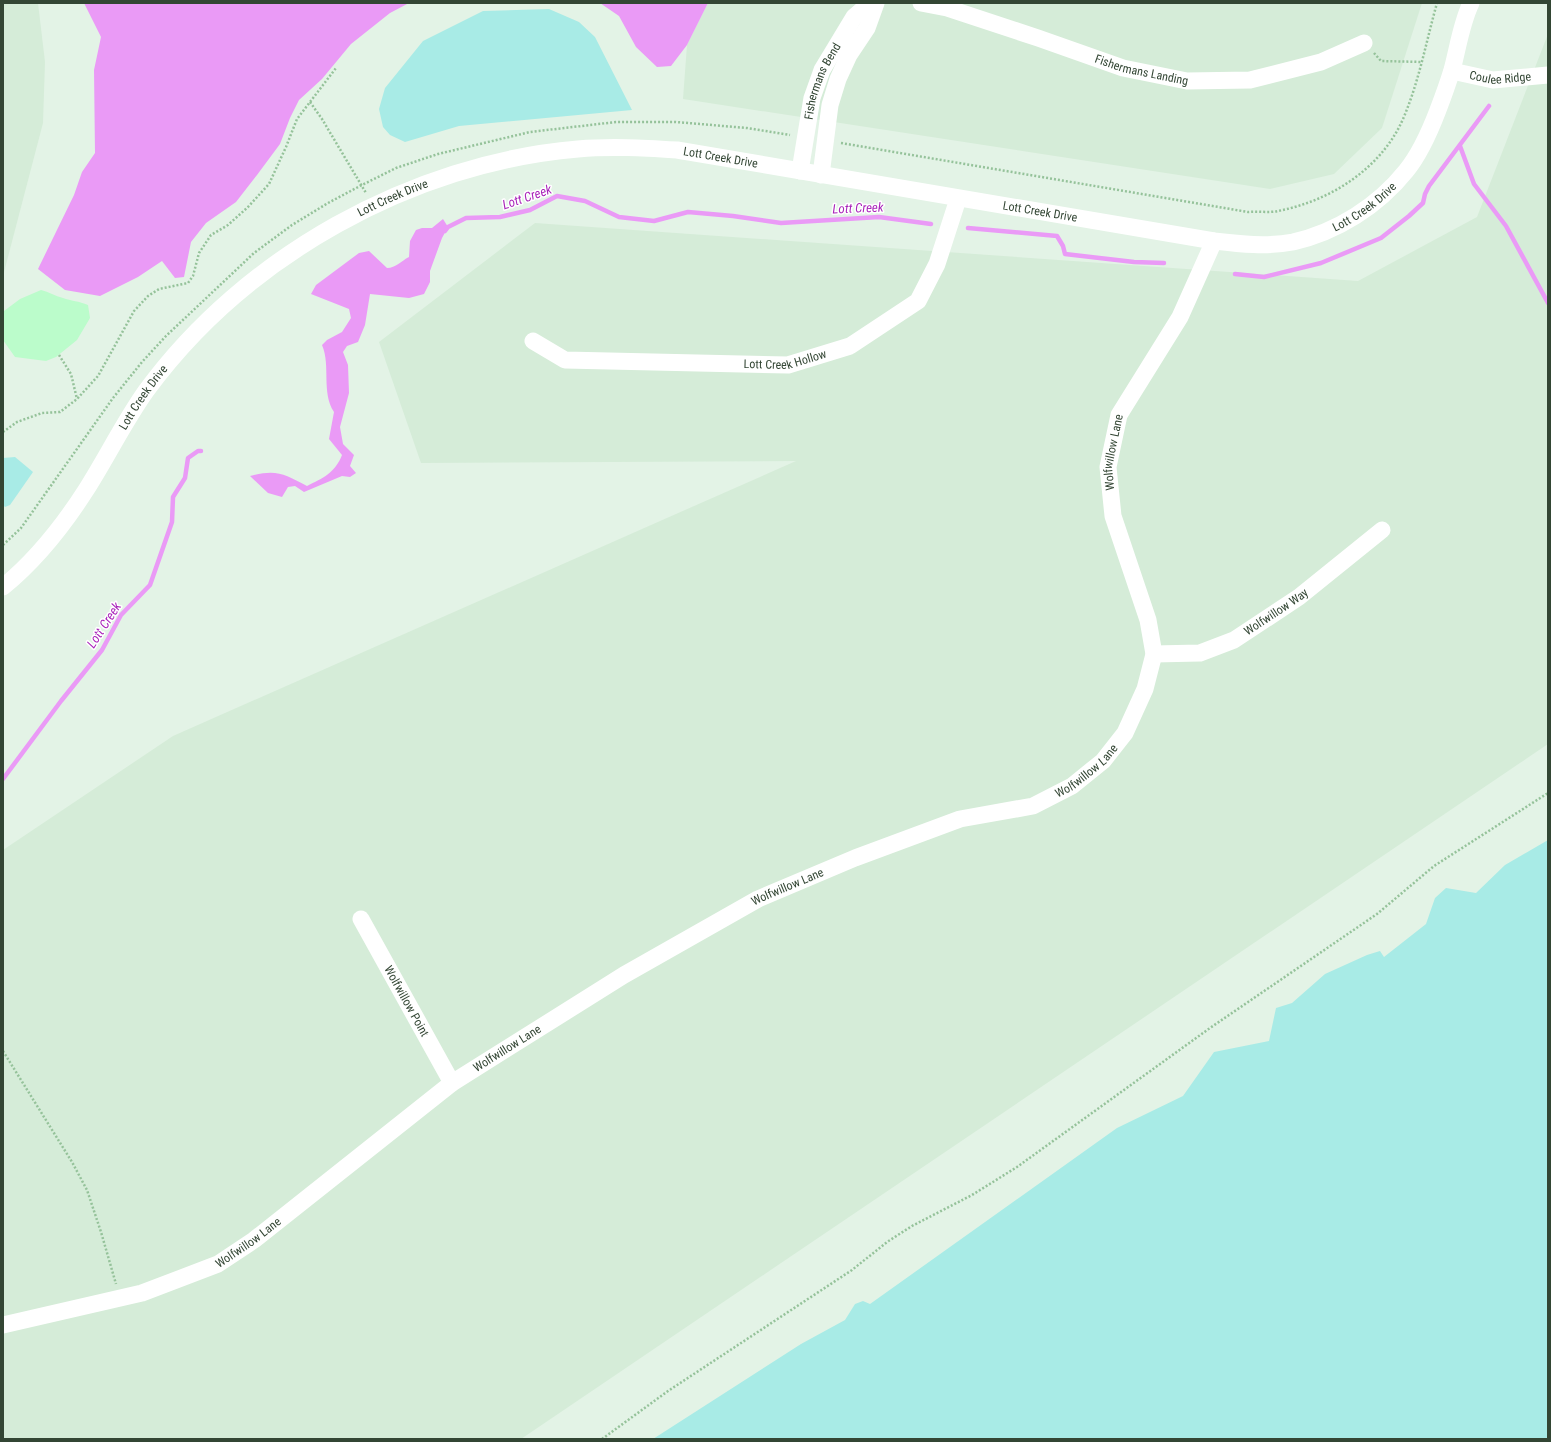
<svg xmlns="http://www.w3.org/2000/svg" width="1551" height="1442" viewBox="0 0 1551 1442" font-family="'Roboto Condensed',sans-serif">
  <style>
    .residential { fill: #d5ecd8 }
    .green { fill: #a8ebe6 }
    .sand { fill: #bbfccb }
    .water { fill: #ea9af6 }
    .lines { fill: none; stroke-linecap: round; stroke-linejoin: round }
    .stream { stroke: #ea9af6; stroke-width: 4.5 }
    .path { stroke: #95c29a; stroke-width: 2.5; stroke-dasharray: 2 2; stroke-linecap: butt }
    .minor { stroke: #fff; stroke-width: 17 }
    .labels { text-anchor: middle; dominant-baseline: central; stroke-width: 3; stroke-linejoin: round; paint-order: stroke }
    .street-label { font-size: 12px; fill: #334634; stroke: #fff }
    .water-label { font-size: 13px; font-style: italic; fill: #a924ba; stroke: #fff }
  </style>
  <rect width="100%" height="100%" fill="#e3f3e6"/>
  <g class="residential">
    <polygon points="3,3 38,3 45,62 43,123 3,276"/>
    <polygon points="708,3 1422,3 1382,128 1334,174 1270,189 683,99 687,45"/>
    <polygon points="1548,34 1548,744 521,1439 3,1439 3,850 173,736 796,461 421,463 379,342 535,223 1358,281 1477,217"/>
  </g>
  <g class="green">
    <polygon points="549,9 579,22 595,37 632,110 459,126 405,142 390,135 383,127 379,109 385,88 423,41 483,11"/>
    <polygon points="15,457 33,472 10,505 5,507 3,505 3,458"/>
    <polygon points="1548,840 1548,1439 653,1439 801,1344 845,1320 855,1304 863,1301 870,1304 1117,1128 1183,1096 1214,1052 1269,1041 1276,1008 1292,1003 1325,974 1367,955 1380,951 1384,957 1426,924 1435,898 1446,888 1476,893 1505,865"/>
  </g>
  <path class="sand" d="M41 290C49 292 55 296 63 298 71 301 79 301 88 305L90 318 77 340 56 357 46 361 15 357 3 340 4 311 20 299Z"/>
  <g class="water">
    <polygon points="84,3 409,3 390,13 351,44 322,79 299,100 290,118 280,144 257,175 236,202 206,223 191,242 184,277 175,278 162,261 138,277 100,296 65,290 38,269 74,195 82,172 95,153 94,70 101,37"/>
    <polygon points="600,3 708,3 687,45 671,66 657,67 636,47 619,16"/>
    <path d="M443 219 448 227 442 238 430 271V282L424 294 409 298 370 294 365 325 358 342 347 346 343 352 348 365 349 393 340 427 343 444 354 455 350 466 356 473 350 477 342 476 304 492 295 486 288 487 282 497 268 493 250 476C277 469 284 474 307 486 323 478 335 473 342 455L329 439 334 412C321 392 331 366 322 345L327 340 342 332 351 318 349 309 311 294 316 285 359 253 369 251 387 268C396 268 401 261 409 257L410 241 416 230 422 228H432Z"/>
  </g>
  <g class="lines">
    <g class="stream">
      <polyline points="1460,146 1474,184 1506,226 1548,303"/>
      <polyline points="968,228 1057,236 1063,246 1065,254 1134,262 1164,263"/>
      <polyline points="445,231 448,227 466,218 500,217 530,210 557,196 585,201 619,217 654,221 688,212 733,216 781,223 879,217 931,224"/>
      <polyline points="1235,274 1264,277 1321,263 1381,238 1409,216 1423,203 1425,194 1429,186 1489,106"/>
      <polyline points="3,779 61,701 102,650 121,615 150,585 172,522 173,497 185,478 188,458 198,451 201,451"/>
    </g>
    <g class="path">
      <polyline points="1374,53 1381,61 1422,62"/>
      <polyline points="310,102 322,119 366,193"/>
      <path d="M841 143 1248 212C1258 211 1269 213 1278 211 1330 201 1381 169 1403 119 1419 82 1426 42 1437 3"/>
      <polyline points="3,324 4,324"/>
      <polyline points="59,355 71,374 77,399"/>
      <polyline points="3,432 17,422 42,413 60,412 77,399 98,376 134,311 148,296 159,289 188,283 193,276 199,253 211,235 228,225 248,207 269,184 286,147 297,119 336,68"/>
      <polyline points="3,545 21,528 113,398 142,362 166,336 254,253 292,225 328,203 360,186 396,168 438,154 530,132 616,122 676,122 747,128 790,135"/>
      <polyline points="3,1051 72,1162 87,1190 101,1232 116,1284"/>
      <polyline points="602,1439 668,1391 852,1270 887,1242 912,1226 972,1195 1017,1167 1210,1028 1377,914 1434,866 1548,793"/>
    </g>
    <g class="minor">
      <path id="s1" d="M921 3 947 8 1038 38 1123 68 1187 81 1250 80 1321 62 1364 43"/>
      <path id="s2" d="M1452 71 1493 80 1548 75"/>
      <path id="s3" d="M800 171 812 98 822 70 854 17 870 3"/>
      <polyline points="821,175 830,105 838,79 849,55 867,28 876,3"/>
      <path id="s4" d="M533 341 565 360 788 365 850 346 918 301 937 264 958 199"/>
      <path id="s5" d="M3 587C36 560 63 526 86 490 107 457 124 422 146 391 245 256 412 163 578 149 611 146 644 148 677 150L1214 241C1240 244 1267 247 1293 242 1337 232 1378 206 1406 171 1420 154 1430 131 1438 110 1443 97 1448 83 1452 70 1458 48 1461 24 1471 3"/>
      <path id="s6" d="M1154 654 1200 653 1234 640 1299 597 1382 530"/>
      <path id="s7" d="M361 919 452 1083"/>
      <path id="s8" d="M3 1325 142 1293 218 1264 254 1240 452 1083 624 975 758 899 855 858 960 819 1033 806 1072 786 1103 761 1125 733 1145 689 1154 654 1148 620 1113 516 1108 467 1119 415 1180 317 1214 241"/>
    </g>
  </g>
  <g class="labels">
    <g class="street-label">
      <text stroke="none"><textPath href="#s1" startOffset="231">Fishermans Landing</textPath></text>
      <text stroke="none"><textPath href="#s2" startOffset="49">Coulee Ridge</textPath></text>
      <text stroke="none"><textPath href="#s3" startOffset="93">Fishermans Bend</textPath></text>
      <text stroke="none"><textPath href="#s5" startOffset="897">Lott Creek Drive</textPath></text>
      <text stroke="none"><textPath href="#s5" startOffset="561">Lott Creek Drive</textPath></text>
      <text stroke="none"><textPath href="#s5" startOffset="1557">Lott Creek Drive</textPath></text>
      <text stroke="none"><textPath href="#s5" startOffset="1221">Lott Creek Drive</textPath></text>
      <text stroke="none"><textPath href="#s4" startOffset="258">Lott Creek Hollow</textPath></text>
      <text stroke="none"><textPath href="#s5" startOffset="237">Lott Creek Drive</textPath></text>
      <text stroke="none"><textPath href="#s8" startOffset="1581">Wolfwillow Lane</textPath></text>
      <text stroke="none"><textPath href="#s6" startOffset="133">Wolfwillow Way</textPath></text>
      <text stroke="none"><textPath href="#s8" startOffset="1233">Wolfwillow Lane</textPath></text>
      <text stroke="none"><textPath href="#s8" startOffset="909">Wolfwillow Lane</textPath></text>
      <text stroke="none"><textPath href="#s7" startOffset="94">Wolfwillow Point</textPath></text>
      <text stroke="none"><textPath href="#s8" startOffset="585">Wolfwillow Lane</textPath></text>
      <text stroke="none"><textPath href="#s8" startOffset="261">Wolfwillow Lane</textPath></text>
    </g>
    <g class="water-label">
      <text transform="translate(527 197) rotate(-19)">Lott Creek</text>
      <text transform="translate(858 208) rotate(-2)">Lott Creek</text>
      <text transform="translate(104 625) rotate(-57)">Lott Creek</text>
    </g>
  </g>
  <rect width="1551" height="1442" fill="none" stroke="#334634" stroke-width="8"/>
</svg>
